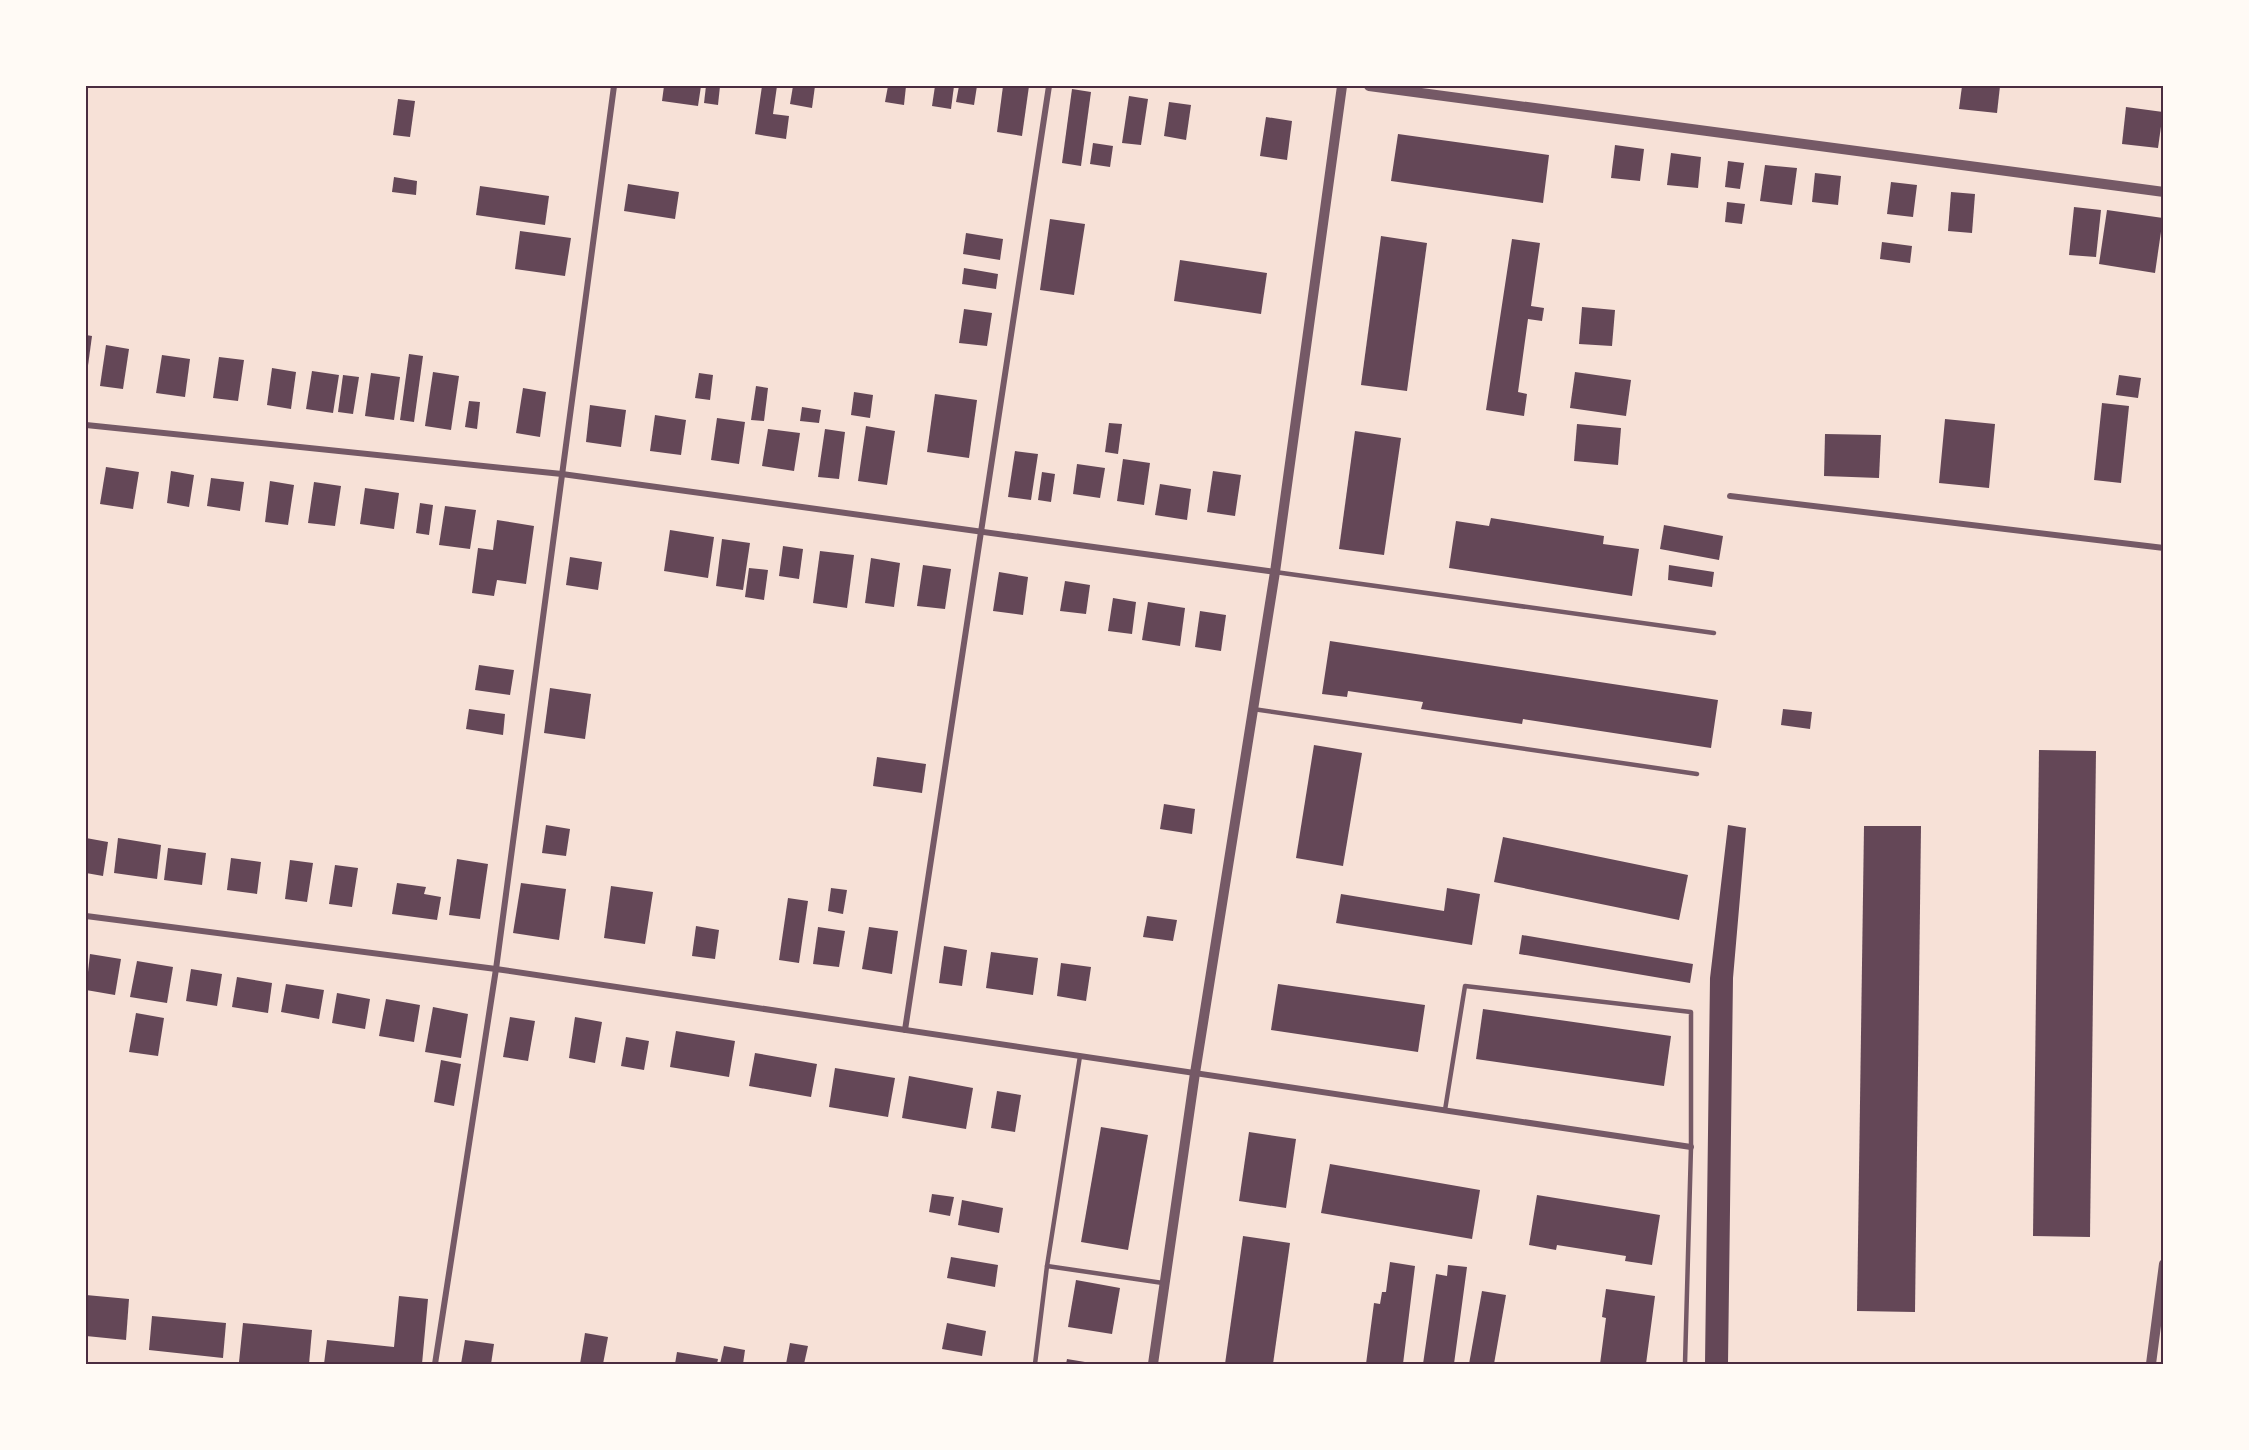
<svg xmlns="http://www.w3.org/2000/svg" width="2249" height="1450" viewBox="0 0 2249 1450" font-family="Helvetica,sans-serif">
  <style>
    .building { fill: #644757 }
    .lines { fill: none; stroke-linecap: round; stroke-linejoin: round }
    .service { stroke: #755966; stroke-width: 4.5 }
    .minor { stroke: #755966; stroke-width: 6 }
    .tertiary { stroke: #755966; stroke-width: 10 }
    .neatline { fill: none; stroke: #4a2c40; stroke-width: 2 }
  </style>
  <rect width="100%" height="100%" fill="#f7e1d7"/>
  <g class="building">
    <polygon points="664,86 683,88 683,86 701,86 698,106 662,101"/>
    <polygon points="706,86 720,86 718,105 704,103"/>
    <polygon points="762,86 777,86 773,114 789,116 786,139 755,134"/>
    <polygon points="793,86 815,86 812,108 790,104"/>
    <polygon points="888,86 906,86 904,105 885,102"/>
    <polygon points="935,86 954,86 951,109 932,106"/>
    <polygon points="959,86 977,86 974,105 956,102"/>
    <polygon points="1003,86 1029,86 1022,136 997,132"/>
    <polygon points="1962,86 2000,86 1997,113 1959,109"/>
    <polygon points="1072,89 1091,92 1081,166 1062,163"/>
    <polygon points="1129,96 1148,99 1141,145 1122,143"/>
    <polygon points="398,99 415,101 410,137 393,135"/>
    <polygon points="1169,102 1191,105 1186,140 1164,136"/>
    <polygon points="2126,107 2163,112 2158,148 2122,144"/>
    <polygon points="1266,117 1292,121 1287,160 1260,156"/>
    <polygon points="1398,134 1549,155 1543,203 1391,181"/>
    <polygon points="1093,143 1113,146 1110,167 1090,164"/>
    <polygon points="1615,145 1644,149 1640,181 1611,178"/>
    <polygon points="1671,153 1701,157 1698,188 1667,185"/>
    <polygon points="1728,161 1744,163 1740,189 1725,187"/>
    <polygon points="1765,165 1797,168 1792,205 1760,201"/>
    <polygon points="1815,173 1841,176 1838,205 1812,202"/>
    <polygon points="394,177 417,181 416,195 392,192"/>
    <polygon points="1891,182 1917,185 1913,217 1887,214"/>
    <polygon points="628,184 679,192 675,219 624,211"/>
    <polygon points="480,186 549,196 545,225 476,215"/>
    <polygon points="1951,192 1975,194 1972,233 1948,231"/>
    <polygon points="1727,202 1745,204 1742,224 1725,222"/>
    <polygon points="2074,207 2101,210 2096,257 2069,255"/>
    <polygon points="2107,210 2163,218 2155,273 2099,264"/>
    <polygon points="1050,219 1085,224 1074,295 1040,290"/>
    <polygon points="520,231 571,238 565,276 515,269"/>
    <polygon points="966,233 1003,239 1000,260 963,254"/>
    <polygon points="1381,236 1427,243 1407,391 1361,385"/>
    <polygon points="1512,239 1540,243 1531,306 1544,308 1542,321 1528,319 1518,392 1527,394 1524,416 1486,410"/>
    <polygon points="1882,242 1912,246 1910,263 1880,259"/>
    <polygon points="1180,260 1267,273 1261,314 1174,301"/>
    <polygon points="964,268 998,274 996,289 962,284"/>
    <polygon points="1582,307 1615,310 1612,346 1579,344"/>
    <polygon points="964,309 992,313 987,346 959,343"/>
    <polygon points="86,335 92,336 87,373 86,373"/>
    <polygon points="106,345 129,349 123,389 100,386"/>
    <polygon points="409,354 423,356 414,422 400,420"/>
    <polygon points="162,355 190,359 185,397 156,393"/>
    <polygon points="219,357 244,360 238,401 213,398"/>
    <polygon points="272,368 296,372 291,409 267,405"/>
    <polygon points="312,371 339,375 333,413 306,409"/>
    <polygon points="433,372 459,376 451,430 425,426"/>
    <polygon points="1575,372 1631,380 1626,416 1570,408"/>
    <polygon points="371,373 400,377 394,420 365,416"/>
    <polygon points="699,373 713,375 710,400 695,398"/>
    <polygon points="343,375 359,377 353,414 338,412"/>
    <polygon points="2119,375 2141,378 2138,398 2116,395"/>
    <polygon points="756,386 768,388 764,421 751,420"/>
    <polygon points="523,388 546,392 540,437 516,433"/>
    <polygon points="854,392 873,395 870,418 851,415"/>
    <polygon points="935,394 977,400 969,458 927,452"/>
    <polygon points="469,401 480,402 477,429 465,427"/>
    <polygon points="2102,403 2129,406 2121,483 2094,480"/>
    <polygon points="590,405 626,410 621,447 586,442"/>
    <polygon points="802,407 821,410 819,423 800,421"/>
    <polygon points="655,415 686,420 681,455 650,451"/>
    <polygon points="717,418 745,422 739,464 711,460"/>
    <polygon points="1945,419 1995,424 1989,488 1939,483"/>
    <polygon points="1109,423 1122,424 1118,454 1105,452"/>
    <polygon points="1577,424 1621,428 1618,465 1574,461"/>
    <polygon points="866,426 895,431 887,485 858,481"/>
    <polygon points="768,429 800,433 794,471 762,466"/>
    <polygon points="825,429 845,432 839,479 818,477"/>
    <polygon points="1355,431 1401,438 1384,555 1339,549"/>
    <polygon points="1825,434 1881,435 1879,478 1824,476"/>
    <polygon points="1015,451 1038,454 1031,500 1008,497"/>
    <polygon points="1123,459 1150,463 1144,505 1117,501"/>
    <polygon points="1077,464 1105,468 1100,498 1073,494"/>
    <polygon points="106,467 139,472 133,509 100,504"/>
    <polygon points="171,471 194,475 189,507 167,503"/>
    <polygon points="1213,471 1241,475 1235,516 1207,512"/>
    <polygon points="1042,472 1055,474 1051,502 1038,500"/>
    <polygon points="211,478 244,482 240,511 207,506"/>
    <polygon points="270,481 294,485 288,525 265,522"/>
    <polygon points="314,482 341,486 335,526 308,523"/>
    <polygon points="1160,484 1191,489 1187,520 1155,515"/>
    <polygon points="365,488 399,493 394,529 360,524"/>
    <polygon points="420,503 433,505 429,535 416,533"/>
    <polygon points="445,506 476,510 470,549 439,545"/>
    <polygon points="1491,518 1604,536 1603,544 1639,549 1632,596 1449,568 1456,521 1489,526"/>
    <polygon points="497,520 534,526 526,584 497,580 494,596 472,593 478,548 493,550"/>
    <polygon points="1664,525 1723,536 1719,560 1660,549"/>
    <polygon points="670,530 714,537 708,578 664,571"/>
    <polygon points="722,539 750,543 743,590 716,586"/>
    <polygon points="783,546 803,549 799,579 779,576"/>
    <polygon points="820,551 854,555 847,608 813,603"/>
    <polygon points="570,557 602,562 598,590 566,585"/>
    <polygon points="871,558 900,563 894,607 865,603"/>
    <polygon points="923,565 951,569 945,609 917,606"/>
    <polygon points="1669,565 1714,572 1712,587 1668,580"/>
    <polygon points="749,568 768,570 764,600 745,597"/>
    <polygon points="999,572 1028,577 1023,615 993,611"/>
    <polygon points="1065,581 1090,585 1086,614 1060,611"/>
    <polygon points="1113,598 1136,602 1132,634 1108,631"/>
    <polygon points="1148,602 1185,608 1180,646 1142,640"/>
    <polygon points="1200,611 1226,615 1221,651 1195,647"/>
    <polygon points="1330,641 1718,700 1711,748 1523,719 1522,724 1421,709 1423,702 1348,691 1347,697 1322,694"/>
    <polygon points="479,665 514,670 510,695 475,690"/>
    <polygon points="550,688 591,694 585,739 544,733"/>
    <polygon points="469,709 505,714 503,735 466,729"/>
    <polygon points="1783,709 1812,712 1810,729 1781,725"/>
    <polygon points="1314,745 1362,753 1343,866 1296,858"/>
    <polygon points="2039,750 2096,751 2090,1237 2033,1236"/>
    <polygon points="877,757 926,764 922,793 873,786"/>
    <polygon points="1164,804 1195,809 1192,834 1160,829"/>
    <polygon points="546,825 570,829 566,856 542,853"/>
    <polygon points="1728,825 1746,828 1733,978 1728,1364 1705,1364 1710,978"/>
    <polygon points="1864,826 1921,826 1915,1312 1857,1311"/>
    <polygon points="1503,837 1688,875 1679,920 1494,882"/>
    <polygon points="86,838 108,842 103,876 86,873"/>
    <polygon points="118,838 161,845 157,879 114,873"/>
    <polygon points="168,848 206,853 202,885 164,880"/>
    <polygon points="231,858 261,862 257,894 227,890"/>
    <polygon points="457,859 488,864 480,919 449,915"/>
    <polygon points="290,860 313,863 307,902 285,899"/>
    <polygon points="335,865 358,868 352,907 329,904"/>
    <polygon points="397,883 426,887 424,894 441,897 437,920 392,914"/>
    <polygon points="521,883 566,889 559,940 513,933"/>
    <polygon points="611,886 653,892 645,944 604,938"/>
    <polygon points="831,888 847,890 843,914 828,911"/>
    <polygon points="1447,888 1480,894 1472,945 1336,923 1341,894 1444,911"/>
    <polygon points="788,898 808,901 799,963 779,960"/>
    <polygon points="1147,916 1177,920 1173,941 1143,937"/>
    <polygon points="696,926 719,930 715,959 692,956"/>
    <polygon points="818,927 845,931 839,967 813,964"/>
    <polygon points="869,927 898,931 892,974 862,969"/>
    <polygon points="1522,935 1693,964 1690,983 1519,954"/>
    <polygon points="944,946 967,950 962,986 939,983"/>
    <polygon points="991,952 1038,958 1033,995 986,988"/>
    <polygon points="90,954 121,959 115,995 86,990"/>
    <polygon points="137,961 173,967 167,1003 130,997"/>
    <polygon points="1061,963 1091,967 1086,1001 1057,996"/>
    <polygon points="191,969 222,974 217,1006 186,1001"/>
    <polygon points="237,977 272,983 268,1013 232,1007"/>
    <polygon points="286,984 324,990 319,1019 281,1012"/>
    <polygon points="1278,984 1425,1005 1418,1052 1271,1030"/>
    <polygon points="337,993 370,999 365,1029 332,1023"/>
    <polygon points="386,999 420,1005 414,1042 379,1036"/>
    <polygon points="433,1007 468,1014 461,1058 425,1052"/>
    <polygon points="1483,1009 1671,1036 1664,1086 1476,1059"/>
    <polygon points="136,1013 164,1018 158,1056 129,1052"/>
    <polygon points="510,1017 535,1021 528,1061 503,1057"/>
    <polygon points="575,1017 602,1022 595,1063 569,1058"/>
    <polygon points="676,1031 735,1041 729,1077 670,1067"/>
    <polygon points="626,1037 649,1041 644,1070 621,1066"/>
    <polygon points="755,1053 817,1064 811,1097 749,1086"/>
    <polygon points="441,1060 461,1064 454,1106 434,1102"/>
    <polygon points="835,1068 895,1078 888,1117 829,1107"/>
    <polygon points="909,1076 973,1088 966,1129 902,1118"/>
    <polygon points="997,1091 1021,1095 1015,1132 991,1128"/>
    <polygon points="1101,1127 1148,1135 1128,1250 1081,1242"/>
    <polygon points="1249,1132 1296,1139 1286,1208 1239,1201"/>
    <polygon points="1330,1164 1480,1190 1472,1239 1321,1213"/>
    <polygon points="932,1194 954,1197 950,1216 929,1212"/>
    <polygon points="1537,1195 1660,1215 1652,1265 1625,1261 1626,1256 1557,1245 1556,1250 1529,1245"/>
    <polygon points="962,1200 1003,1208 999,1233 958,1225"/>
    <polygon points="1243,1236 1290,1243 1273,1364 1225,1364"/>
    <polygon points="951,1257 998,1265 995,1287 947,1278"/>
    <polygon points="1390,1262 1415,1266 1403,1364 1366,1364 1374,1303 1380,1304 1382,1292 1386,1292"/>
    <polygon points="1448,1265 1467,1267 1454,1364 1423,1364 1436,1274 1447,1276"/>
    <polygon points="1076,1280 1120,1288 1112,1334 1068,1327"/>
    <polygon points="1606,1289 1655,1296 1646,1364 1600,1364 1606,1318 1602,1317"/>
    <polygon points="1482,1291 1506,1295 1494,1364 1469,1364"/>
    <polygon points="86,1295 129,1299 126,1340 86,1336"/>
    <polygon points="399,1296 428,1299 422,1364 324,1364 327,1340 394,1347"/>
    <polygon points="152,1316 226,1323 223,1358 149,1350"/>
    <polygon points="243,1323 312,1330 309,1364 265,1364 239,1362"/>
    <polygon points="947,1323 986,1331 982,1356 942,1349"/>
    <polygon points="585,1333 608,1337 603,1364 580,1364"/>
    <polygon points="465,1340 494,1344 491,1364 461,1364"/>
    <polygon points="790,1343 808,1346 804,1364 786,1364"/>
    <polygon points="724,1346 745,1350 743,1364 720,1364"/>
    <polygon points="677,1352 718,1359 717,1364 675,1364"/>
    <polygon points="1067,1359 1091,1363 1091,1364 1066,1364"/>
  </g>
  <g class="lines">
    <g class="service">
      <polyline points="1275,572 1714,633"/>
      <polyline points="1253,709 1697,774"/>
      <polyline points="1445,1110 1465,986 1691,1012 1691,1147 1685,1364"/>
      <polyline points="1047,1266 1163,1283"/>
      <polyline points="1035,1364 1047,1266 1080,1056"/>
    </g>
    <g class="minor">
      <polyline points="86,425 562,474 1275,572"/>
      <polyline points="1730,496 2164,548"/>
      <polyline points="86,916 496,969 1691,1147"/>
      <polyline points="905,1030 1049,86"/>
      <polyline points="435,1364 496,969 614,86"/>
    </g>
    <g class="tertiary">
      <polyline points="1369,86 2164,192"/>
      <polyline points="1153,1364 1195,1073 1275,572 1342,86"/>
      <polyline points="2151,1364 2164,1264"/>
    </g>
  </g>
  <rect width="2249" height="1450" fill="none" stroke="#fffaf5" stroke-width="174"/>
  <rect x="87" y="87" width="2075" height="1276" class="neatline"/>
</svg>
